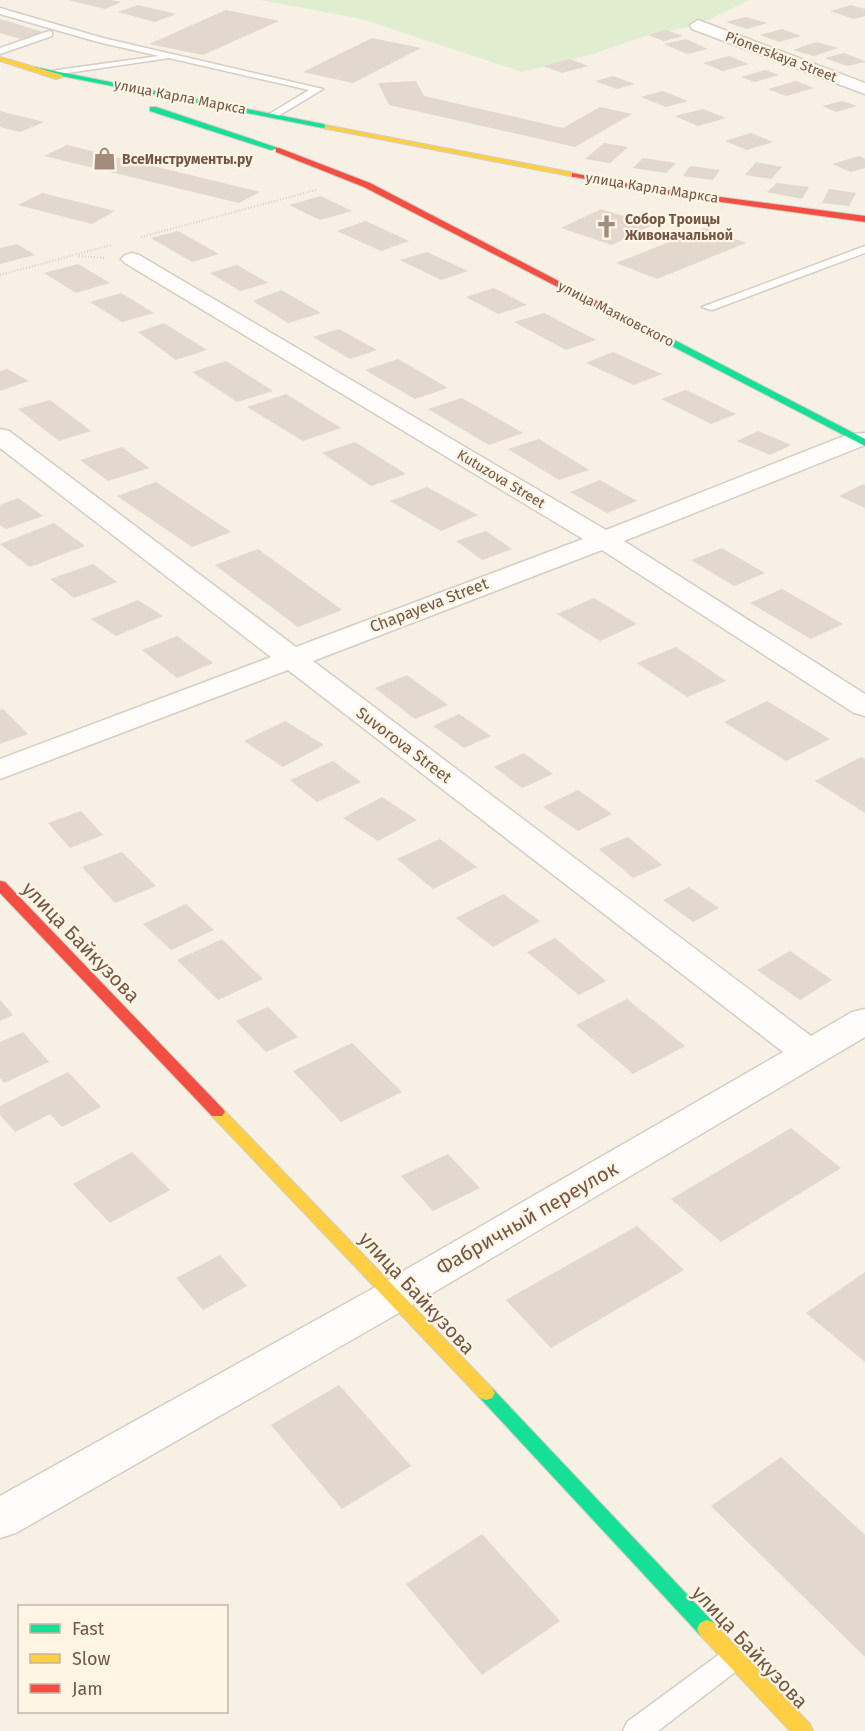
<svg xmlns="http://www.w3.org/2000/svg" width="865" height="1731" viewBox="0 0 865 1731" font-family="'Fira Sans',sans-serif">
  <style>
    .green { fill: #e1edcf }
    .building { fill: #e2d8cd }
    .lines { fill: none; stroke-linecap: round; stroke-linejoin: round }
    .lane-casing { stroke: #d7cdc3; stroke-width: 3 }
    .street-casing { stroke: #d7cdc3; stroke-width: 3 }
    .fast-casing { stroke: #d6ccc2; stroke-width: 2 }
    .slow-casing { stroke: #d6ccc2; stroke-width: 2 }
    .jam-casing { stroke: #d6ccc2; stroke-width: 2 }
    .path { stroke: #d9d0ca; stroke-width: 2; stroke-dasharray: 1 2; stroke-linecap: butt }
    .lane { fill: #fefdfb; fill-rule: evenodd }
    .street { fill: #fefdfb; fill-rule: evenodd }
    .fast { fill: #16e098; fill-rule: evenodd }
    .slow { fill: #ffcf43; fill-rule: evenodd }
    .jam { fill: #f24e42; fill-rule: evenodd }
    .labels { text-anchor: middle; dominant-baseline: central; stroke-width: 4.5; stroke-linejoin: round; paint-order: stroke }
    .far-street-label { font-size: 14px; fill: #735646; stroke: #fff5e5 }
    .far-poi-label { font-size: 14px; font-weight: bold; fill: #735646; stroke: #fff5e5; text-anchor: start }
    .street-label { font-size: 16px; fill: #735646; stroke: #fff5e5 }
    .near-street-label { font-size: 20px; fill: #735646; stroke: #fff5e5 }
  </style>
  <rect width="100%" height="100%" fill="#f6f0e5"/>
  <polygon class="green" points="261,0 749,0 698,25 648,35 593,54 522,72 362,19"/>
  <g class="building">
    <polygon points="68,0 110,0 121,2 105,9"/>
    <polygon points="138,5 176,14 155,22 118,12"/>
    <polygon points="851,5 865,9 865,16 854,19 830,11"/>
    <polygon points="226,10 279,21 203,55 149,44"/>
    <polygon points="746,17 767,23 747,29 726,22"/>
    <polygon points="0,19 43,32 21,39 0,33"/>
    <polygon points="782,29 801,36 779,42 760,35"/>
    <polygon points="666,30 683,36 664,41 648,35"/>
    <polygon points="372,38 421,48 353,83 303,72"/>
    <polygon points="686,39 708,49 687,54 664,44"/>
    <polygon points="816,42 838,48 814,56 793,50"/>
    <polygon points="844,53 865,61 865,62 847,66 825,58"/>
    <polygon points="729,56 749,64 723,71 703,63"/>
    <polygon points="570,59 588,66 562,73 543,66"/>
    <polygon points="765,70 779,75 755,82 741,77"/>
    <polygon points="613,76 635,84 617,89 595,81"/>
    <polygon points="416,81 424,96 563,128 600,107 632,114 575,147 389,105 378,83"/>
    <polygon points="796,81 814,88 786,96 768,89"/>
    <polygon points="663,91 688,101 666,107 641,97"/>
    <polygon points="842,101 857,106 836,112 822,106"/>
    <polygon points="703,109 726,118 698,126 675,116"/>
    <polygon points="0,111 44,122 20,132 0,127"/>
    <polygon points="751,133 773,142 747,150 725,141"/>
    <polygon points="604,143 628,147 610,163 585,159"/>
    <polygon points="67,145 260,192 239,203 44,156"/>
    <polygon points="859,156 865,159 865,168 851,172 832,164"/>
    <polygon points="643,158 676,163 666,173 633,168"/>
    <polygon points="756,162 782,167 771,179 745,175"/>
    <polygon points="690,166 720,170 713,180 683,176"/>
    <polygon points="777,183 809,187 802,199 767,192"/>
    <polygon points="829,189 856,193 849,206 822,203"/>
    <polygon points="42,193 115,211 92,224 18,205"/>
    <polygon points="321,196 352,211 320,220 289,205"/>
    <polygon points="601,209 652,225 612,245 561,228"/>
    <polygon points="366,221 409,241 381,251 337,231"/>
    <polygon points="705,228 746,243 657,279 616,263"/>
    <polygon points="178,231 219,254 192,262 151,238"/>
    <polygon points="17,244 35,255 0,264 0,248"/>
    <polygon points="427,252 468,271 441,280 400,260"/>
    <polygon points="78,264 110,283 76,293 44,273"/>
    <polygon points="237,265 268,283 240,291 210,273"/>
    <polygon points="494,288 527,305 498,314 466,297"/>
    <polygon points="281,290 321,313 288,323 253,301"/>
    <polygon points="121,293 154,313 122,322 90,302"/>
    <polygon points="544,313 596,340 566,350 514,322"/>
    <polygon points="164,323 207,350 176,360 138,332"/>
    <polygon points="339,329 377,350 350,359 313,337"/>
    <polygon points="613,352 662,374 634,385 586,363"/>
    <polygon points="398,359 448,388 415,399 365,370"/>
    <polygon points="226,361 273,391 237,402 192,372"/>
    <polygon points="7,369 29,381 0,391 0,371"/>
    <polygon points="686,390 736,414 711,424 661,399"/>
    <polygon points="286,394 341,428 303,441 247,407"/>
    <polygon points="462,398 523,433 489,445 428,409"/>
    <polygon points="50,400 91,431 59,441 18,409"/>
    <polygon points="758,431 791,445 770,455 737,441"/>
    <polygon points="539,439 589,470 559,480 508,449"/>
    <polygon points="355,442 406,474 371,486 322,453"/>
    <polygon points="122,447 149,468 108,481 80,460"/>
    <polygon points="600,480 637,501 607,513 570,492"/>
    <polygon points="156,482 231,532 192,547 117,496"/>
    <polygon points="863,484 865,485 865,508 839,496"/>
    <polygon points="427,487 478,515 441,531 390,501"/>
    <polygon points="18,498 43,516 6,529 0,525 0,505"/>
    <polygon points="54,523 85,546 30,567 0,544"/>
    <polygon points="486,531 512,549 482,560 456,541"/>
    <polygon points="722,548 765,573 734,586 691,560"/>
    <polygon points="258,549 342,610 298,627 215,565"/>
    <polygon points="93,564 117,582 74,598 50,579"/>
    <polygon points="782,589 843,624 811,639 750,603"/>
    <polygon points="594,598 637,624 600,641 557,614"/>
    <polygon points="138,600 163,616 116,636 91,619"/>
    <polygon points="177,636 213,663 177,678 142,650"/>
    <polygon points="676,647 726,681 687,697 637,663"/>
    <polygon points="407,675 448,705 415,719 375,688"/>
    <polygon points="767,701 830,739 786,761 724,722"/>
    <polygon points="3,709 28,734 0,744 0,710"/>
    <polygon points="459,714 491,736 464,748 433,726"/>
    <polygon points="285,721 324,745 283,767 244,741"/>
    <polygon points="524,753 553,774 522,788 494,767"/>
    <polygon points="861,757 865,759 865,813 815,781"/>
    <polygon points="333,761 361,782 317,802 290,780"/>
    <polygon points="578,790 612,814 578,831 543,807"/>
    <polygon points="382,797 417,820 378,841 343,818"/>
    <polygon points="81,811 103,835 70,848 48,823"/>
    <polygon points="628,837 662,865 633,878 599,849"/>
    <polygon points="440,839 477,867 433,889 397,859"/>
    <polygon points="122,852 156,886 115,903 82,867"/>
    <polygon points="689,887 719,908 693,922 663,900"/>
    <polygon points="503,894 540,921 493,947 456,918"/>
    <polygon points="186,904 214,930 171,950 143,924"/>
    <polygon points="555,938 606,981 579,995 527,952"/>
    <polygon points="222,939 263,979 218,1000 177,960"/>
    <polygon points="790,951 832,980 800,1000 757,970"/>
    <polygon points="627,999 685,1046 633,1074 576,1025"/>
    <polygon points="0,1000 13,1015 0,1021"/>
    <polygon points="268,1007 298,1037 266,1052 236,1021"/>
    <polygon points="23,1032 49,1062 4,1083 0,1078 0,1042"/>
    <polygon points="352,1043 402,1092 341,1122 293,1071"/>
    <polygon points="68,1072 101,1107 62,1127 50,1114 15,1132 0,1115 0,1106"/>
    <polygon points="791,1128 841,1168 721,1242 671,1199"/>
    <polygon points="132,1152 170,1190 110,1223 73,1184"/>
    <polygon points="448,1154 480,1188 433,1211 401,1176"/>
    <polygon points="637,1226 684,1270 551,1348 506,1300"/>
    <polygon points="220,1255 247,1286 203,1310 176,1278"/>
    <polygon points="865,1272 865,1362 806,1313"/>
    <polygon points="339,1385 411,1466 342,1509 271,1425"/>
    <polygon points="781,1457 865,1535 865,1657 711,1506"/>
    <polygon points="482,1534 560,1621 482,1675 406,1584"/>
  </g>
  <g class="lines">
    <defs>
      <g id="lane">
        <polygon points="0,8 103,38 323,89 275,118 271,117 271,113 309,90 169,58 54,75 54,71 57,70 159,56 98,42 0,14"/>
        <polygon points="49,31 52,32 52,36 0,54 0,48"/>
        <polygon points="865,246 865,253 712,310 702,307"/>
        <polygon points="734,1646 743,1650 747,1658 743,1666 658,1731 623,1731 627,1722 725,1650"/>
      </g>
      <g id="street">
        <polygon points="698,20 865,83 865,94 692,29 690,25"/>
        <polygon points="132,253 139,255 606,530 849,434 865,433 865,445 624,541 865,694 865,716 854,713 602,550 313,661 811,1036 852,1012 865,1009 865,1037 409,1307 16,1533 0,1538 0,1496 379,1285 783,1052 288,670 0,779 0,759 271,657 0,448 0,429 9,431 296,647 583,539 125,263 121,259 125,255"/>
      </g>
      <g id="fast">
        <polygon points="34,67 323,124 327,126 323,128 37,71 34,71"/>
        <polygon points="150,107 156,107 278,148 271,150 150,111"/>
        <polygon points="645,328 651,328 865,439 865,446 645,332"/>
        <polygon points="486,1386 492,1388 714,1623 717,1629 714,1635 707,1638 700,1635 480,1398 477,1393 480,1388"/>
      </g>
      <g id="slow">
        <polygon points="0,57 62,75 63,77 56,79 0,61"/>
        <polygon points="325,125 575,173 579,175 575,177 328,129 325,129"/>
        <polygon points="217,1107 222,1108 492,1388 495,1393 492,1398 486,1400 480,1398 212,1116 209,1112 212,1108"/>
        <polygon points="707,1620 714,1623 810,1724 813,1731 790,1731 700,1635 697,1629 700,1623"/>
      </g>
      <g id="jam">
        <polygon points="279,148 370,183 653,330 645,332 364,187 276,152 276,148"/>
        <polygon points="572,173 650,188 865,216 865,222 650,192 575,177 572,177"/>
        <polygon points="0,881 5,882 222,1108 225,1112 222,1116 212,1116 0,893"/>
      </g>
    </defs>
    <use href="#lane" class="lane-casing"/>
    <use href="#street" class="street-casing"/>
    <use href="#fast" class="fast-casing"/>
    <use href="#slow" class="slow-casing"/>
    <use href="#jam" class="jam-casing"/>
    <g class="path">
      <polyline points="141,237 316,190"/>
      <polyline points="79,256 105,258"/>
      <polyline points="0,275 111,245"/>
    </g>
    <use href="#lane" class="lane"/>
    <use href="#street" class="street"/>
    <use href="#fast" class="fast"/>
    <use href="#slow" class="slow"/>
    <use href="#jam" class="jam"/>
  </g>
  <defs>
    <symbol id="shop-bare" viewBox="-9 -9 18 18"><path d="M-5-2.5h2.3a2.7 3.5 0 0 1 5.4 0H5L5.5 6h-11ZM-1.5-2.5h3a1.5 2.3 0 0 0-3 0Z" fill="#a18c7e" stroke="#fff5e5" stroke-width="2.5" paint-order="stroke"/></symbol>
    <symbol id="church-bare" viewBox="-9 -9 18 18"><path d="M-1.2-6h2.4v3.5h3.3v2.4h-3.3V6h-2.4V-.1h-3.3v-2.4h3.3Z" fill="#a18c7e" stroke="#fff5e5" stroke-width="2.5" paint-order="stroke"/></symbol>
  </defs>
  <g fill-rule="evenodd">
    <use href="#shop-bare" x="88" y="142" width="33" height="33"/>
    <use href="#church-bare" x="590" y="210" width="33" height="33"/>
  </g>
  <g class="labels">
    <g class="far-street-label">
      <text transform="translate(781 57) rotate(21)">Pionerskaya Street</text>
      <text transform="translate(180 97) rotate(11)">улица Карла Маркса</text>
      <text transform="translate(652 188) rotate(9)">улица Карла Маркса</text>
      <text transform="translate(616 314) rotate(27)">улица Маяковского</text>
      <text transform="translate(501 479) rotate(31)">Kutuzova Street</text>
    </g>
    <g class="far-poi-label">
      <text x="122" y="159">ВсеИнструменты.ру</text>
      <text x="625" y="219">Собор Троицы<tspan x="625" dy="16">Живоначальной</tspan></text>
    </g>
    <g class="street-label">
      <text transform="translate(429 605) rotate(-21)">Chapayeva Street</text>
      <text transform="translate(404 745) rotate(37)">Suvorova Street</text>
    </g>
    <g class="near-street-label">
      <text transform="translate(81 942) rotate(46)">улица Байкузова</text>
      <text transform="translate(527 1218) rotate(-30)">Фабричный переулок</text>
      <text transform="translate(417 1293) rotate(47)">улица Байкузова</text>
      <text transform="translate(750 1647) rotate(47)">улица Байкузова</text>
    </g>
  </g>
  <rect x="18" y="1605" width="210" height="108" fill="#fff5e5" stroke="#c7b5a5" stroke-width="1.5"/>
  <rect x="30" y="1624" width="30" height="9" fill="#16e098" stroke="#c7b5a5" stroke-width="1.5"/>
  <text x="72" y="1635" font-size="18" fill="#735646">Fast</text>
  <rect x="30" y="1654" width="30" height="9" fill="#ffcf43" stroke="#c7b5a5" stroke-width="1.5"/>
  <text x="72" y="1665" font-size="18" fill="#735646">Slow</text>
  <rect x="30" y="1684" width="30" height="9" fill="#f24e42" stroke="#c7b5a5" stroke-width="1.5"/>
  <text x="72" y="1695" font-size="18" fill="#735646">Jam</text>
</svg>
